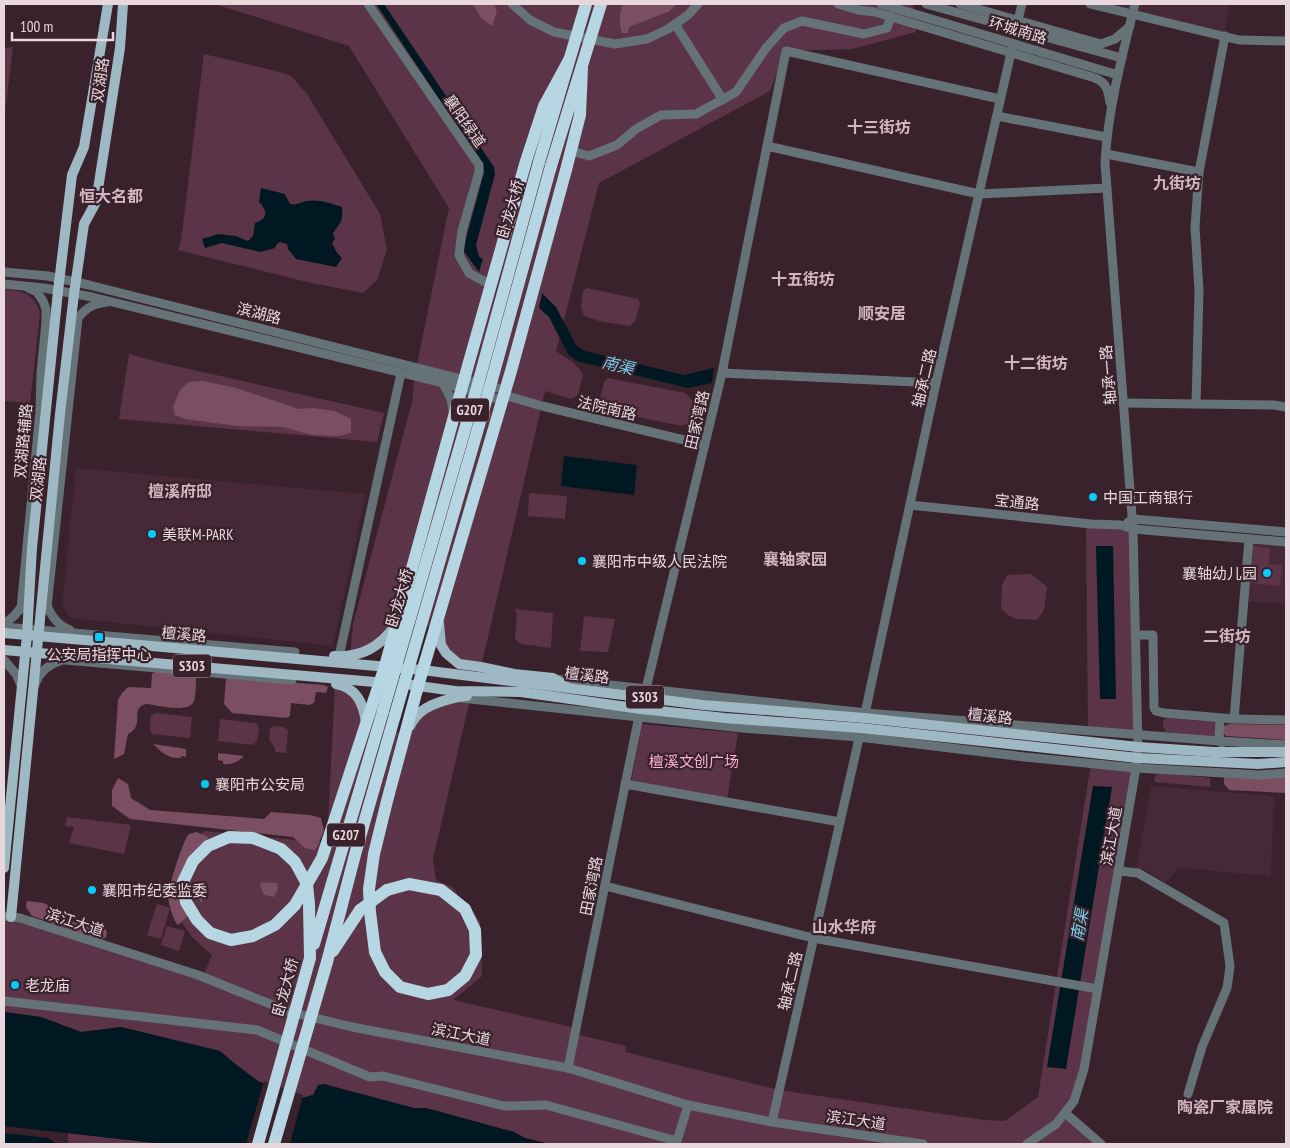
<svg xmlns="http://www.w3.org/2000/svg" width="1290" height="1148" viewBox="0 0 1290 1148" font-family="'PT Sans Narrow','Noto Sans SC',sans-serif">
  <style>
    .built { fill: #462836 }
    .green { fill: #5c3447 }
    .forest { fill: #7b4e62 }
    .water { fill: #001821 }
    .pier { fill: #39222c }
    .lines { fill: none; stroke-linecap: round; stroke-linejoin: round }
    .minor { stroke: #657277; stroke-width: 9 }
    .major { stroke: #9fb9c4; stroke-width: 10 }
    .highway { stroke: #b5d6e2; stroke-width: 12 }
    .highway-bridge { stroke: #b5d6e2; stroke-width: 12 }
    .poi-dot { fill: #05cbf9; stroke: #39222c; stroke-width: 2 }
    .labels { text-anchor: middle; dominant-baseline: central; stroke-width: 4.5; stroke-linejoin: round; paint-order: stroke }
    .shield { fill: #39222c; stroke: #b4a1a9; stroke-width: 1 }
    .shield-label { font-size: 14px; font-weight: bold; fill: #e8d8de }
    .street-label { font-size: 15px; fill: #e8d8de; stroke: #39222c }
    .poi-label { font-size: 15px; fill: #e8d8de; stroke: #39222c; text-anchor: start }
    .park-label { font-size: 15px; fill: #fdb2d3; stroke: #39222c }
    .neighbourhood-label { font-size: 16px; font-weight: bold; fill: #d3b5c1; stroke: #39222c }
    .water-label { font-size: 16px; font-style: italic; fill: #77d0ef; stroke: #39222c }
  </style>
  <rect width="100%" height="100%" fill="#39222c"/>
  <g class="built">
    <polygon points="1087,4 1229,4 1225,36"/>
    <polygon points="76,468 366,494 333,646 70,618 62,605"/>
    <polygon points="1251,541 1286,545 1286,604 1246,601"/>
    <polygon points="1151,786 1274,796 1271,876 1179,868 1165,883 1145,869 1136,869"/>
  </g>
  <g class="green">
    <path d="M174 4H913L916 32 852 49 786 51 770 91 599 183 556 351 574 363 583 374 578 395 571 399 545 391 481 667C448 663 447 660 439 628L398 621 388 636 350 656 353 624 412 402 415 374 449 208 349 46 218 5Z"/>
    <polygon points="13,47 4,121 4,48"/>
    <polygon points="204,54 276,71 291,76 307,94 380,214 387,250 377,280 363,293 307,282 178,250 181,241"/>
    <polygon points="587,288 638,299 640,304 635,322 629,326 599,321 584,316 581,307 583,291"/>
    <path d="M4 289C22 291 34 293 40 313L30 403 4 401Z"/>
    <polygon points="129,354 158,362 384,413 377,442 119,419"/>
    <polygon points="608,378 685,393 696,404 695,418 690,425 677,425 603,410 599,405 604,382"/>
    <polygon points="529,493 567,496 565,519 528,516"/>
    <polygon points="1086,523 1133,529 1137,735 1088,731"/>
    <polygon points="1252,546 1270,548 1269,564 1282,565 1280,586 1249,583"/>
    <path d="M1031 574 1047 587 1044 610 1037 620C1020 619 1013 622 1001 608L1002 585 1007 575Z"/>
    <polygon points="514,609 553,613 551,648 521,644 515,639 517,614"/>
    <polygon points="584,616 615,619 608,652 580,651"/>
    <polygon points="335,684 347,686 366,723 405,734 423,710 470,699 433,859 436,880 452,887 480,921 482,976 453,1000 576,1028 575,1034 626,1046 625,1052 779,1090 984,1120 1005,1121 1038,1097 1091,763 1136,768 1084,1069 1065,1113 1101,1144 550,1144 525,1138 514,1132 426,1108 414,1108 313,1095 302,1098 258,1081 234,1063 220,1051 121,1027 81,1032 41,1017 4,1012 4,917 203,977 212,955 192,937 178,917 170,887 185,850 204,831 327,843"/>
    <polygon points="156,713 192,717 190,738 152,734 150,729 151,715"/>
    <polygon points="1168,718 1214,722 1216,723 1215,735 1213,737 1166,732 1163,726 1163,720"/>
    <polygon points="220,719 256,723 259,728 257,741 253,745 218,741"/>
    <polygon points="642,724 738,733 727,800 631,783"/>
    <polygon points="274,726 284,727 288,730 286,753 275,752 275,749 269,739 270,728"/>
    <polygon points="1162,773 1210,778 1210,787 1155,782 1154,779 1156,775"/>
    <polygon points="67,817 131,825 124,854 69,843 74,827 65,826"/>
    <polygon points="157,904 170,908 161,939 147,935"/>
    <polygon points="167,926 185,931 179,951 161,945"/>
    <polygon points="68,1133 164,1144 68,1144"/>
  </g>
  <g class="forest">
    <polygon points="473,4 494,4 497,11 492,26 481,18"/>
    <path d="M623 4H676L670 11 629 27 628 33H622C619 22 619 14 623 4Z"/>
    <polygon points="203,381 236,388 299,409 313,408 335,411 351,419 351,433 339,436 312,435 283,427 237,426 185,419 175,415 173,407 180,390 189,382"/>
    <path d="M156 671 194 674 196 677C196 684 196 694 194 701 190 714 157 705 146 704 128 709 147 724 128 734L124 754 114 759 118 700 122 693 128 687 151 688 152 674Z"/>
    <polygon points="230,678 324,685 328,687 326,693 316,692 314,703 309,705 291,703 290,716 287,718 232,713 224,704 226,679"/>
    <polygon points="1229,724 1286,725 1286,740 1226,736 1223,733 1224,726"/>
    <path d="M153 744 186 749V757L181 756V758C168 759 161 752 153 744Z"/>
    <path d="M218 753 244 756C238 762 232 765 223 764V761L218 760Z"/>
    <polygon points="1224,776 1286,776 1286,793 1229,790 1224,784"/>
    <polygon points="118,778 128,784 131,798 150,810 264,819 271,812 310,815 321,818 324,831 317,847 314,850 305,848 293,837 130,819 112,806 112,790"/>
    <path d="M196 832 209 837 190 860 187 917 178 925C173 920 168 902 168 895 169 886 183 839 189 834 190 834 196 832 196 832Z"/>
    <polygon points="261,882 277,883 278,889 274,897 264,895 260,886"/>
    <path d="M194 883C202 888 202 894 202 903L195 894Z"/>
    <polygon points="27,901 44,903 53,908 54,913 60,919 105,929 107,932 106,937 101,940 32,916 26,907"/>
  </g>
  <g class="water">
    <polygon points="376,4 384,4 494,167 495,174 476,245 479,257 483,259 479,272 463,250 484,172 483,165"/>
    <path d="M261 188 285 194 290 204C297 205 299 203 306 201 319 199 330 203 342 207 343 222 341 221 333 233L335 239 332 243 337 253 342 258 336 267 296 259 288 249 287 244 280 242 276 245 275 248 260 252 222 243 205 248 202 239 218 234 236 236 248 241 253 236 255 223C268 219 268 211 259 202Z"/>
    <polygon points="542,293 556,307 576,345 585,351 684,375 714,368 712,383 688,388 577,361 568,354 549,317 539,308"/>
    <polygon points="564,456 637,465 634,495 561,486"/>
    <polygon points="1096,546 1113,546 1116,699 1100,699"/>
    <polygon points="1093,786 1112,787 1066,1069 1047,1067"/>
    <polygon points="4,1012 41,1017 81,1032 121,1027 220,1051 234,1063 258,1081 302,1098 313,1095 318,1085 324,1084 414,1108 426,1108 514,1132 525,1138 550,1144 164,1144 4,1126"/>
    <polygon points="4,1133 48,1138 57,1144 4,1144"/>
  </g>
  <polygon class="pier" points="264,1081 303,1095 290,1144 246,1144"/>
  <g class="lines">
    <g class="minor">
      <polyline points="368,4 479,165 479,172 462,231 459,255 469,273 491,285"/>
      <polyline points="512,4 530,20 554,32 615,44 647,39 668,29 688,15 698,4"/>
      <path d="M838 4 858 10 875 12 1095 78C1107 83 1108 90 1110 103"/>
      <polyline points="881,4 1118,75"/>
      <polyline points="926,4 1122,58"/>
      <polyline points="960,4 1101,44 1115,39 1130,26"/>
      <polyline points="1090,4 1239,40 1286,41"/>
      <polyline points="675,24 723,100"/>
      <polyline points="1017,24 1022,4"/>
      <polyline points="1000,99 786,51 767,146 979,194 1107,188"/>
      <polyline points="997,116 1106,137"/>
      <polyline points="571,151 589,156 617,145 636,129 661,115 696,114 736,92 766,48 784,28 802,21 864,34 887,28 891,16"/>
      <polyline points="1106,154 1199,172"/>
      <polyline points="4,272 48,276 89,285 505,390"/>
      <polyline points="4,284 44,288 92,297 443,383 502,400"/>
      <polyline points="722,373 936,383"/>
      <polyline points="443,383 451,399 453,411"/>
      <polyline points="504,395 542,406 705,445"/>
      <polyline points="1125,403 1274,405 1286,407"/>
      <polyline points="1196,404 1199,290 1195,227 1199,172 1225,36"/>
      <polyline points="910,505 1091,524 1121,525 1133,529 1286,542"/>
      <polyline points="1128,522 1133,519 1286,532"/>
      <path d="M46 602C50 615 57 625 70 630"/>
      <path d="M47 607 78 318C87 307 93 304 107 302"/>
      <polyline points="21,609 40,411 41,373 46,322 46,309 43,301 37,292 28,288"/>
      <polyline points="4,624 14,616 24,604"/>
      <polyline points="4,627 295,652"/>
      <polyline points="1137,635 1153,635 1154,708 1156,711 1164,713 1234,719 1249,539"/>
      <polyline points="54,659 292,680"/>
      <polyline points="4,660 16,674 22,687"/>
      <polyline points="338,661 401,373"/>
      <polyline points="555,679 866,713 1219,741 1286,745"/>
      <path d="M35 685C39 672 48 665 60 661"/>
      <polyline points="645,693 722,373 767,146"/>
      <polyline points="461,698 742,728 859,737 1025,757 1136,768 1260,775 1286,773"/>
      <polyline points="864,718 936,383 1013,44"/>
      <polyline points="1220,718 1219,741 1222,743"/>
      <polyline points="1234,719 1286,720"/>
      <polyline points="625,784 840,822"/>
      <polyline points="1119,871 1138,873 1224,923 1230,966 1227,988 1202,1047 1188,1094"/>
      <polyline points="605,886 813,938 1098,989"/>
      <polyline points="4,916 20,918 198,975 290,1012 352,1027 568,1068 688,1105 772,1122 923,1144"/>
      <polyline points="4,1001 257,1030 370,1077 383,1076 504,1106 546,1105 677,1141 688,1105"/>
      <polyline points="568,1068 640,711"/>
      <polyline points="1065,1113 1101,1144"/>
      <polyline points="772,1122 860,734"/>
      <path d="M1027 1144 1056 1124 1074 1101 1084 1069 1136 768 1138 747 1133 529 1105 163C1108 109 1122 56 1135 4"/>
    </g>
    <g class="major">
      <polyline points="439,623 441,645 446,653 459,664 481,667 514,674 553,678 565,685"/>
      <polyline points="4,633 422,670 704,705 864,718 1138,747 1214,752 1286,752"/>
      <polyline points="4,650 386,683"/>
      <path d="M334 656C360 658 379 648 394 627"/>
      <path d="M336 684C357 688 363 703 366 722"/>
      <polyline points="411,685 455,691 521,692 641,709 725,718 861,728 1138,758 1258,764 1286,762"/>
      <path d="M410 726C413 720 416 715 422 711 432 703 454 697 467 696"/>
      <polyline points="4,868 27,635 32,548 58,291 72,175 84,147 108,4"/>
      <polyline points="11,917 60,414 74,294 84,224 96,202 120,48 123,4"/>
    </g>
    <g class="highway">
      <polyline points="539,162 586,4"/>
      <polyline points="551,166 601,4"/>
      <polyline points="387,890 409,884 441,890 465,909 475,930 476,955 465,976 448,990 428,994 400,987 385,972 375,952 370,912 369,889 374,854 387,801 418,686 511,371 566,170 580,115 582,68"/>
      <polyline points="314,944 383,711"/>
      <polyline points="333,951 360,910"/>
      <polyline points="310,958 309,904 307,884 295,862 281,849 253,838 229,837 208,846 193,861 183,882 186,902 197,920 210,933 231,940 253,936 275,925 295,905 322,858 385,666 469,362 526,161 544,106 569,60"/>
      <polyline points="327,962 356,851 395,715"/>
    </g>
    <g class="highway-bridge">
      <polyline points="383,711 476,391 539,162"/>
      <polyline points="395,715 488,394 551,166"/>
      <polyline points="360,910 387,890"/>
      <polyline points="258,1144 310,958"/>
      <polyline points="274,1144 327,962"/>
    </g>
  </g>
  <g class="poi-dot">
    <circle cx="1093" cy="497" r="5"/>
    <circle cx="152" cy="534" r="5"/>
    <circle cx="582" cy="561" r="5"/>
    <circle cx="1267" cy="573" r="5"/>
    <rect x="94" y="632" width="10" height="10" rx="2.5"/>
    <circle cx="205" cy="784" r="5"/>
    <circle cx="92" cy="890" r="5"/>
    <circle cx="15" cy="985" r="5"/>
  </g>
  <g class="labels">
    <g class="shield">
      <rect x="451" y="398.5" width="38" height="23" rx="4"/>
      <rect x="173" y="654.5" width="38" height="23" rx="4"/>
      <rect x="626" y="685.5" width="38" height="23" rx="4"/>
      <rect x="327" y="823.5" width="38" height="23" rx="4"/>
    </g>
    <g class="shield-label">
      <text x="470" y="410">G207</text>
      <text x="192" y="666">S303</text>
      <text x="645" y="697">S303</text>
      <text x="346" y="835">G207</text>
    </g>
    <g class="street-label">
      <text transform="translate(1018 30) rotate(17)">环城南路</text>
      <text transform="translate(100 80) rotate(-82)">双湖路</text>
      <text transform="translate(465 121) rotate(55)">襄阳绿道</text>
      <text transform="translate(510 209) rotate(-74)">卧龙大桥</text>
      <text transform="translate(259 313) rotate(14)">滨湖路</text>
      <text transform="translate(1108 375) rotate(-95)">轴承一路</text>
      <text transform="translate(924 378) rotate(-77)">轴承二路</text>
      <text transform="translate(607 408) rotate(13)">法院南路</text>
      <text transform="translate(697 420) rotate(-77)">田家湾路</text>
      <text transform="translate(23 441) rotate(-85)">双湖路辅路</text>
      <text transform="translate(38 479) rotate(-84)">双湖路</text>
      <text transform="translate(1017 502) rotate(6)">宝通路</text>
      <text transform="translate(399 598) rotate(-74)">卧龙大桥</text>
      <text transform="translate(184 634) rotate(5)">檀溪路</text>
      <text transform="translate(587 675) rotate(7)">檀溪路</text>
      <text transform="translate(990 716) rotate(6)">檀溪路</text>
      <text transform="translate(1111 836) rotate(-80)">滨江大道</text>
      <text transform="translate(591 886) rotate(-79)">田家湾路</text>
      <text transform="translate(75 922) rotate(18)">滨江大道</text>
      <text transform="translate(790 981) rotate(-77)">轴承二路</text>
      <text transform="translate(285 987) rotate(-75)">卧龙大桥</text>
      <text transform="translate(461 1034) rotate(11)">滨江大道</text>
      <text transform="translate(856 1120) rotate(8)">滨江大道</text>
    </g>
    <g class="poi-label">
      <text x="1103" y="497">中国工商银行</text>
      <text x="162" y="534">美联M-PARK</text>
      <text x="592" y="561">襄阳市中级人民法院</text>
      <text x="1257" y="573" text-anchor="end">襄轴幼儿园</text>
      <text x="99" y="654" text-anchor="middle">公安局指挥中心</text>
      <text x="215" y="784">襄阳市公安局</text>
      <text x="102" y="890">襄阳市纪委监委</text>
      <text x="25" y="985">老龙庙</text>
    </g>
    <g class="park-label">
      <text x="694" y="761">檀溪文创广场</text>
    </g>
    <g class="neighbourhood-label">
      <text x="879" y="127">十三街坊</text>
      <text x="1177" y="183">九街坊</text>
      <text x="111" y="196">恒大名都</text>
      <text x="803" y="279">十五街坊</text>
      <text x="882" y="313">顺安居</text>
      <text x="1036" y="363">十二街坊</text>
      <text x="180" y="491">檀溪府邸</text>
      <text x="795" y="559">襄轴家园</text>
      <text x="1227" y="636">二街坊</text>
      <text x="844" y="927">山水华府</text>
      <text x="1225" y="1107">陶瓷厂家属院</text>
    </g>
    <g class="water-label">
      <text transform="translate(618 365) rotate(14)">南渠</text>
      <text transform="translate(1079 925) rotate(-80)">南渠</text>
    </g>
  </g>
  <rect width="1290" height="1148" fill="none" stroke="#e8d8de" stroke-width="10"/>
  <path d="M12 32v8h101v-8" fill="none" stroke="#e8d8de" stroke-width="2.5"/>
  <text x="20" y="32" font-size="15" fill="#e8d8de" stroke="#39222c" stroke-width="4" paint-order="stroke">100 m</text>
</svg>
